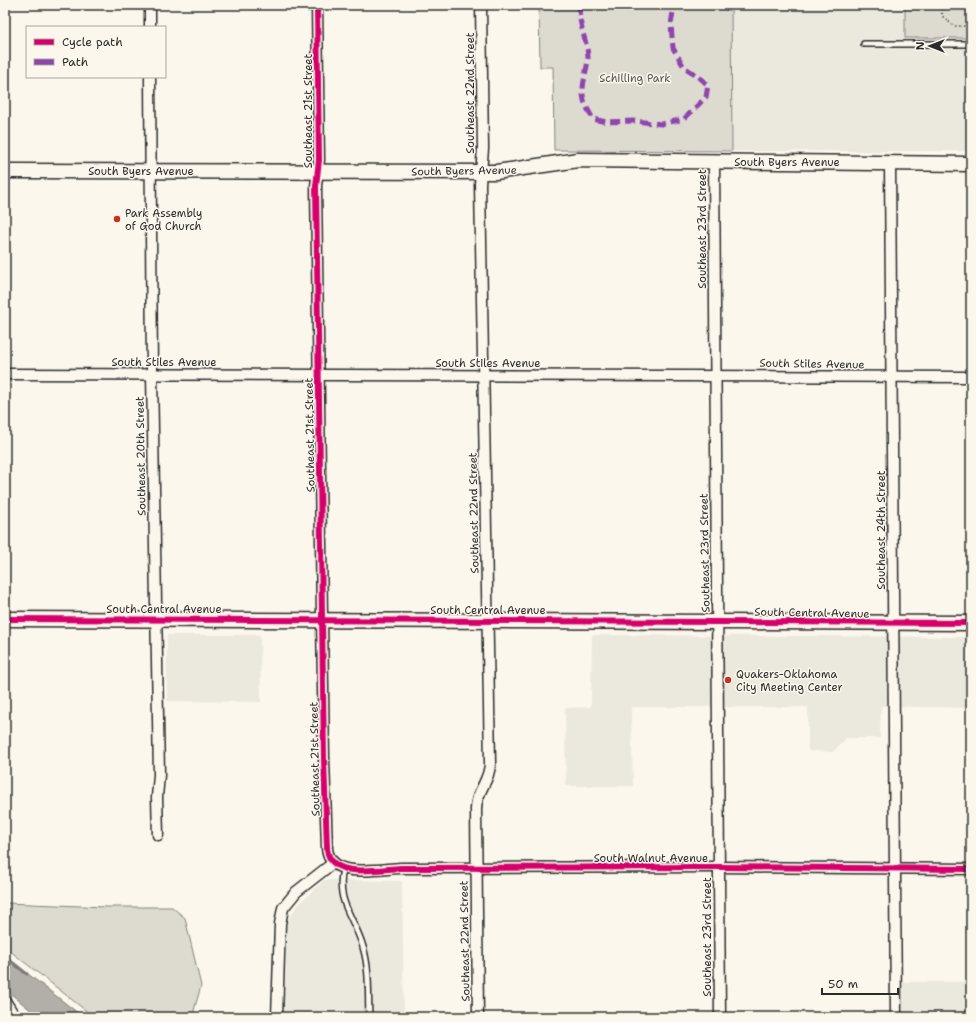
<svg xmlns="http://www.w3.org/2000/svg" width="976" height="1022" viewBox="0 0 976 1022" font-family="'Shantell Sans',sans-serif">
  <style>
    .built { fill: #ebe8de }
    .green { fill: #dddad0; stroke: #84827e }
    .water { fill: #b1afa7; stroke: #7b7a75 }
    .lines { fill: none; stroke-linecap: round; stroke-linejoin: round }
    .stream { stroke: #7b7a75; stroke-width: 3 }
    .lane-casing { stroke: #2b2b2b; stroke-width: 8 }
    .street-casing { stroke: #2b2b2b; stroke-width: 13 }
    .secondary-casing { stroke: #2b2b2b; stroke-width: 17 }
    .path { stroke: #2b2b2b; stroke-width: 2; stroke-dasharray: 1 3; stroke-linecap: butt }
    .lane { stroke: #fbf7ec; stroke-width: 5 }
    .street { stroke: #fbf7ec; stroke-width: 10 }
    .secondary { stroke: #fbf7ec; stroke-width: 14 }
    .quiet { stroke: #8e44ad; stroke-width: 5; stroke-dasharray: 10 5; stroke-linecap: butt }
    .cycleway-casing { stroke: #fbf7ec; stroke-width: 8 }
    .cycleway { stroke: #d6006c; stroke-width: 6 }
    .poi-dot { fill: #c8321e; stroke: #fbf7ec; stroke-width: 1.5 }
    .labels { text-anchor: middle; dominant-baseline: central; stroke-width: 3; stroke-linejoin: round; paint-order: stroke }
    .park-label { font-size: 11px; fill: #585754; stroke: #fbf7ec }
    .street-label { font-size: 11px; fill: #2b2b2b; stroke: #fbf7ec }
    .poi-label { font-size: 11px; fill: #2b2b2b; stroke: #fbf7ec; text-anchor: start }
  </style>
  <rect width="100%" height="100%" fill="#fbf7ec"/>
  <filter id="ink" filterUnits="userSpaceOnUse"><feTurbulence type="fractalNoise" baseFrequency=".025" numOctaves="2"/><feDisplacementMap in="SourceGraphic" scale="8" xChannelSelector="R" yChannelSelector="G"/><feConvolveMatrix kernelMatrix="1 2 1 2 8 2 1 2 1" color-interpolation-filters="sRGB"/></filter>
  <g filter="url(#ink)">
    <g class="built">
      <polygon points="731,5 905,5 906,38 971,38 971,151 732,151"/>
      <polygon points="167,635 260,635 261,702 167,701"/>
      <polygon points="592,635 971,637 971,708 881,706 880,738 846,738 833,752 808,751 808,707 631,707 633,786 566,786 565,708 591,707"/>
      <polygon points="324,880 402,881 404,1017 284,1017 287,921 298,905"/>
      <polygon points="903,982 971,982 971,1017 902,1017"/>
    </g>
    <g class="green">
      <polygon points="539,5 731,5 732,151 554,150 553,67 540,67"/>
      <rect x="905" y="5" width="66" height="33"/>
      <polygon points="5,903 107,907 172,907 185,918 201,986 192,1017 94,1017 5,947"/>
    </g>
    <polygon class="water" points="5,956 83,1017 39,1017 5,989"/>
    <g class="lines">
      <polyline class="stream" points="12,962 27,974"/>
      <defs>
        <g id="lane">
          <polyline points="864,44 971,44"/>
          <path d="M343 869C335 902 355 918 363 947 370 970 368 994 369 1017"/>
        </g>
        <g id="street">
          <polyline points="150,5 150,27"/>
          <path d="M297 5H317L319 160 316 186 324 759 327 848C329 880 378 869 400 868L719 867 971 869"/>
          <polyline points="150,77 152,374 159,775 157,797 158,835"/>
          <polyline points="714,161 720,1017"/>
          <polyline points="890,162 896,1017"/>
          <polyline points="5,374 971,377"/>
          <polyline points="5,1001 15,1017"/>
          <polyline points="277,1017 280,924 283,908 296,892 333,863"/>
          <path d="M478 1017 476 809C476 791 490 781 490 763L480 184 483 149 481 5"/>
        </g>
        <g id="secondary">
          <polyline points="5,171 496,172 578,160 971,164"/>
          <polyline points="5,619 971,623"/>
        </g>
      </defs>
      <use href="#lane" class="lane-casing"/>
      <use href="#street" class="street-casing"/>
      <use href="#secondary" class="secondary-casing"/>
      <polyline class="path" points="942,5 942,16 954,26 971,26"/>
      <use href="#lane" class="lane"/>
      <use href="#street" class="street"/>
      <use href="#secondary" class="secondary"/>
      <path class="quiet" d="M580 5C577 23 587 38 588 57 588 70 580 86 584 100 585 106 590 113 593 119L606 122 635 121 661 124 684 119 706 97 708 85 698 76 684 67 673 48 671 25 674 5"/>
      <defs>
        <g id="cycleway">
          <path d="M297 5H317L319 160 316 186 324 759 327 848C329 880 378 869 400 868L719 867 971 869"/>
          <polyline points="5,619 971,623"/>
        </g>
      </defs>
      <use href="#cycleway" class="cycleway-casing"/>
      <use href="#cycleway" class="cycleway"/>
    </g>
  </g>
  <g class="poi-dot">
    <circle cx="117" cy="219" r="4"/>
    <circle cx="728" cy="680" r="4"/>
  </g>
  <g class="labels">
    <g class="park-label">
      <text x="635" y="78">Schilling Park</text>
    </g>
    <g class="street-label">
      <text transform="translate(470 93) rotate(-90)">Southeast 22nd Street</text>
      <text transform="translate(308 111) rotate(-90)">Southeast 21st Street</text>
      <text x="787" y="162">South Byers Avenue</text>
      <text x="141" y="171">South Byers Avenue</text>
      <text transform="translate(464 171) rotate(-1)">South Byers Avenue</text>
      <text transform="translate(702 229) rotate(-90)">Southeast 23rd Street</text>
      <text x="164" y="362">South Stiles Avenue</text>
      <text x="488" y="363">South Stiles Avenue</text>
      <text transform="translate(812 364) rotate(1)">South Stiles Avenue</text>
      <text transform="translate(310 435) rotate(-91)">Southeast 21st Street</text>
      <text transform="translate(141 456) rotate(-91)">Southeast 20th Street</text>
      <text transform="translate(474 513) rotate(-91)">Southeast 22nd Street</text>
      <text transform="translate(881 530) rotate(-90)">Southeast 24th Street</text>
      <text transform="translate(705 553) rotate(-91)">Southeast 23rd Street</text>
      <text x="164" y="609">South Central Avenue</text>
      <text x="488" y="610">South Central Avenue</text>
      <text transform="translate(812 613) rotate(1)">South Central Avenue</text>
      <text transform="translate(315 759) rotate(-91)">Southeast 21st Street</text>
      <text x="651" y="858">South Walnut Avenue</text>
      <text transform="translate(707 937) rotate(-90)">Southeast 23rd Street</text>
      <text transform="translate(465 941) rotate(-91)">Southeast 22nd Street</text>
    </g>
    <g class="poi-label">
      <text x="125" y="213">Park Assembly<tspan x="125" dy="13">of God Church</tspan></text>
      <text x="736" y="674">Quakers-Oklahoma<tspan x="736" dy="13">City Meeting Center</tspan></text>
    </g>
  </g>
  <rect width="976" height="1022" fill="none" stroke="#fbf7ec" stroke-width="20"/>
  <rect x="10" y="10" width="956" height="1002" fill="none" stroke="#2b2b2b" stroke-width="1.5" filter="url(#ink)"/>
  <rect x="26" y="26" width="140" height="52" fill="#fbf7ec" stroke="#a8a59f"/>
  <rect x="34" y="39" width="20" height="6" fill="#d6006c" stroke="#a8a59f"/>
  <text x="62" y="46" font-size="12" fill="#2b2b2b">Cycle path</text>
  <rect x="34" y="59" width="20" height="6" fill="#8e44ad" stroke="#a8a59f"/>
  <text x="62" y="66" font-size="12" fill="#2b2b2b">Path</text>
  <g transform="translate(930 46) rotate(270)" stroke="#fbf7ec" stroke-width="3" paint-order="stroke">
  <path d="M0-3L7 15L0 10L-7 15Z" fill="#2b2b2b"/>
  <text y="-6" font-size="11" font-weight="bold" text-anchor="middle" fill="#2b2b2b">N</text>
  </g>
  <path d="M822 988v6h76v-6" fill="none" stroke="#2b2b2b" stroke-width="2"/>
  <text x="828" y="988" font-size="12" fill="#2b2b2b" stroke="#fbf7ec" stroke-width="3" paint-order="stroke">50 m</text>
</svg>
